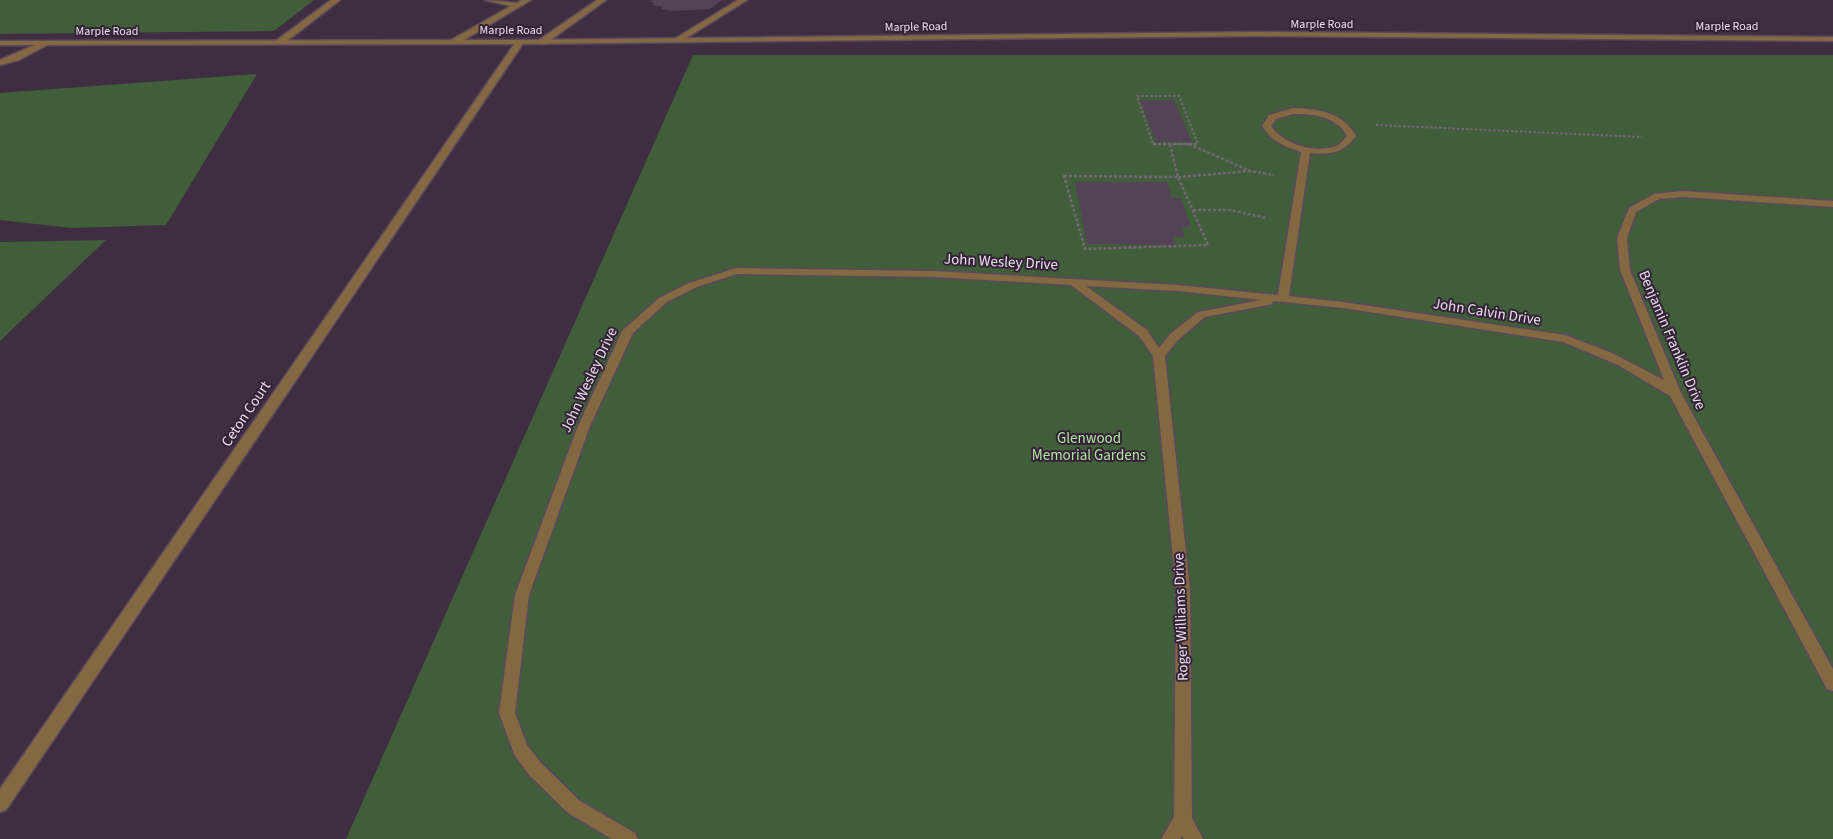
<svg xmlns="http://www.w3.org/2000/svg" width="1833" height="839" viewBox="0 0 1833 839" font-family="'Source Sans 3',sans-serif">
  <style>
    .green { fill: #405e39 }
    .building { fill: #544256 }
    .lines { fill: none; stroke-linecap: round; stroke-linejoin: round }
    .service-casing { stroke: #5a495c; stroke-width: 3 }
    .minor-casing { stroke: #5a495c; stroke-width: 3 }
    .tertiary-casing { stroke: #5a495c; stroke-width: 3 }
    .path-far1 { stroke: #766678; stroke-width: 2; stroke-dasharray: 2.5 2; stroke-linecap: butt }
    .path { stroke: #766678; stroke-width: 2.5; stroke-dasharray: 3 2; stroke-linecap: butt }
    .service { fill: #846842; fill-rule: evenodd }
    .minor { fill: #846842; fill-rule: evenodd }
    .tertiary { fill: #846842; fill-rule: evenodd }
    .labels { text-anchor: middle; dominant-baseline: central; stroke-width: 4; stroke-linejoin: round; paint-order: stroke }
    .far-street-label { font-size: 12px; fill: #eadfec; stroke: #342336 }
    .street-label { font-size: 15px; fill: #eadfec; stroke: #342336 }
    .park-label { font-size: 15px; fill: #ade79f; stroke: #342336 }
  </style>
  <rect width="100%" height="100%" fill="#3f2d41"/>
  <g class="green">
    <polygon points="0,0 314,0 274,31 0,34"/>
    <polygon points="693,55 1833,55 1833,839 346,839"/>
    <polygon points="257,74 166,225 71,228 0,220 0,93"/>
    <polygon points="106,240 0,341 0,242"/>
  </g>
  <g class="building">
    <polygon points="653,0 722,0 710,9 673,11 661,9 663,7 652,5 655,3 650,2"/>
    <polygon points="1140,100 1174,100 1192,142 1156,142"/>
    <polygon points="1075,182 1167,182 1172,198 1181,198 1191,227 1182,227 1185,237 1173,237 1176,245 1087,244"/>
  </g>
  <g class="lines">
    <defs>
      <g id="service">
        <polygon points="331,0 340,0 283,44 277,44 277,40"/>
        <polygon points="485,0 517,3 522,0 531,0 457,44 451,44 451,40 511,6"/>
        <polygon points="597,0 606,0 545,44 539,44 539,40"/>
        <polygon points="738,0 747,0 680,42 673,40"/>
        <polygon points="44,41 51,43 19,60 0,65 0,60"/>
        <path d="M1293 108C1318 109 1343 112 1356 136 1343 153 1331 155 1310 153L1289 296 1343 302 1565 335 1612 353 1664 380 1620 270 1617 238 1629 208 1654 194 1683 191 1833 201V207L1683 197 1659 199 1636 212 1627 238 1630 270 1681 393 1833 669V691L1827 689 1670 396 1618 365 1563 342 1343 308 1273 301 1272 304 1268 305 1205 317 1178 340 1165 356 1190 589 1192 818 1203 839H1184L1182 836 1180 839H1161L1174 817 1176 589 1153 356 1139 336 1071 285 934 277 737 274 697 287 667 302 633 333 590 426 529 595 515 713 527 745 541 763 580 801 635 833 638 839H612L568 813 529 775 514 754 499 713 515 595 578 426 622 331 659 298 689 283 736 268 934 271 1178 285 1278 295 1301 152C1283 146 1273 142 1262 126L1269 115ZM1293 114C1314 114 1336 116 1347 136 1344 139 1340 145 1336 146 1315 154 1283 144 1271 126L1276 119ZM1086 286 1178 291 1261 300 1198 312 1170 334 1159 348 1147 330Z"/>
      </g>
      <polygon id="minor" points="517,40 524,42 6,810 0,812 0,789"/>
      <polygon id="tertiary" points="1257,32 1833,37 1833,41 1257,36 520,44 0,45 0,41 520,40"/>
    </defs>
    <use href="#service" class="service-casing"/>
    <use href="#minor" class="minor-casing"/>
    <use href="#tertiary" class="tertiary-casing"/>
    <g class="path-far1">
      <polygon points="1137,96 1179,96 1198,144 1153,144"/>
      <polyline points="1376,125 1642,137"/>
      <polyline points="1189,144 1191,145"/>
    </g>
    <g class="path">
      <polyline points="1153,144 1189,144"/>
      <polyline points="1170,144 1178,177"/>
      <polyline points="1189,144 1198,144"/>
      <polyline points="1189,144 1250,171 1274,175"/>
      <polygon points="1064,176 1178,177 1208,245 1085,249"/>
      <polyline points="1178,177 1250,171"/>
      <polyline points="1193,210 1229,210 1266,218"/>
    </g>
    <use href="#service" class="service"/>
    <use href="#minor" class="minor"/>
    <use href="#tertiary" class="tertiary"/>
  </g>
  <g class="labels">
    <g class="far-street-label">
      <text x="1322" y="24">Marple Road</text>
      <text x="1727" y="26">Marple Road</text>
      <text transform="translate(916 27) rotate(-1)">Marple Road</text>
      <text x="511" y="30">Marple Road</text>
      <text x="107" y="31">Marple Road</text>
    </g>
    <g class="street-label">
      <text transform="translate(1001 262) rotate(3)">John Wesley Drive</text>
      <text transform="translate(1487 312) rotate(9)">John Calvin Drive</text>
      <text transform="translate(1672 340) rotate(67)">Benjamin Franklin Drive</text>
      <text transform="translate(589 380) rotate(-65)">John Wesley Drive</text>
      <text transform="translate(246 414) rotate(-56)">Ceton Court</text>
      <text transform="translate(1181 617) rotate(-92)">Roger Williams Drive</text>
    </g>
    <g class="park-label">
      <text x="1089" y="438">Glenwood<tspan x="1089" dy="17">Memorial Gardens</tspan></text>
    </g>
  </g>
</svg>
